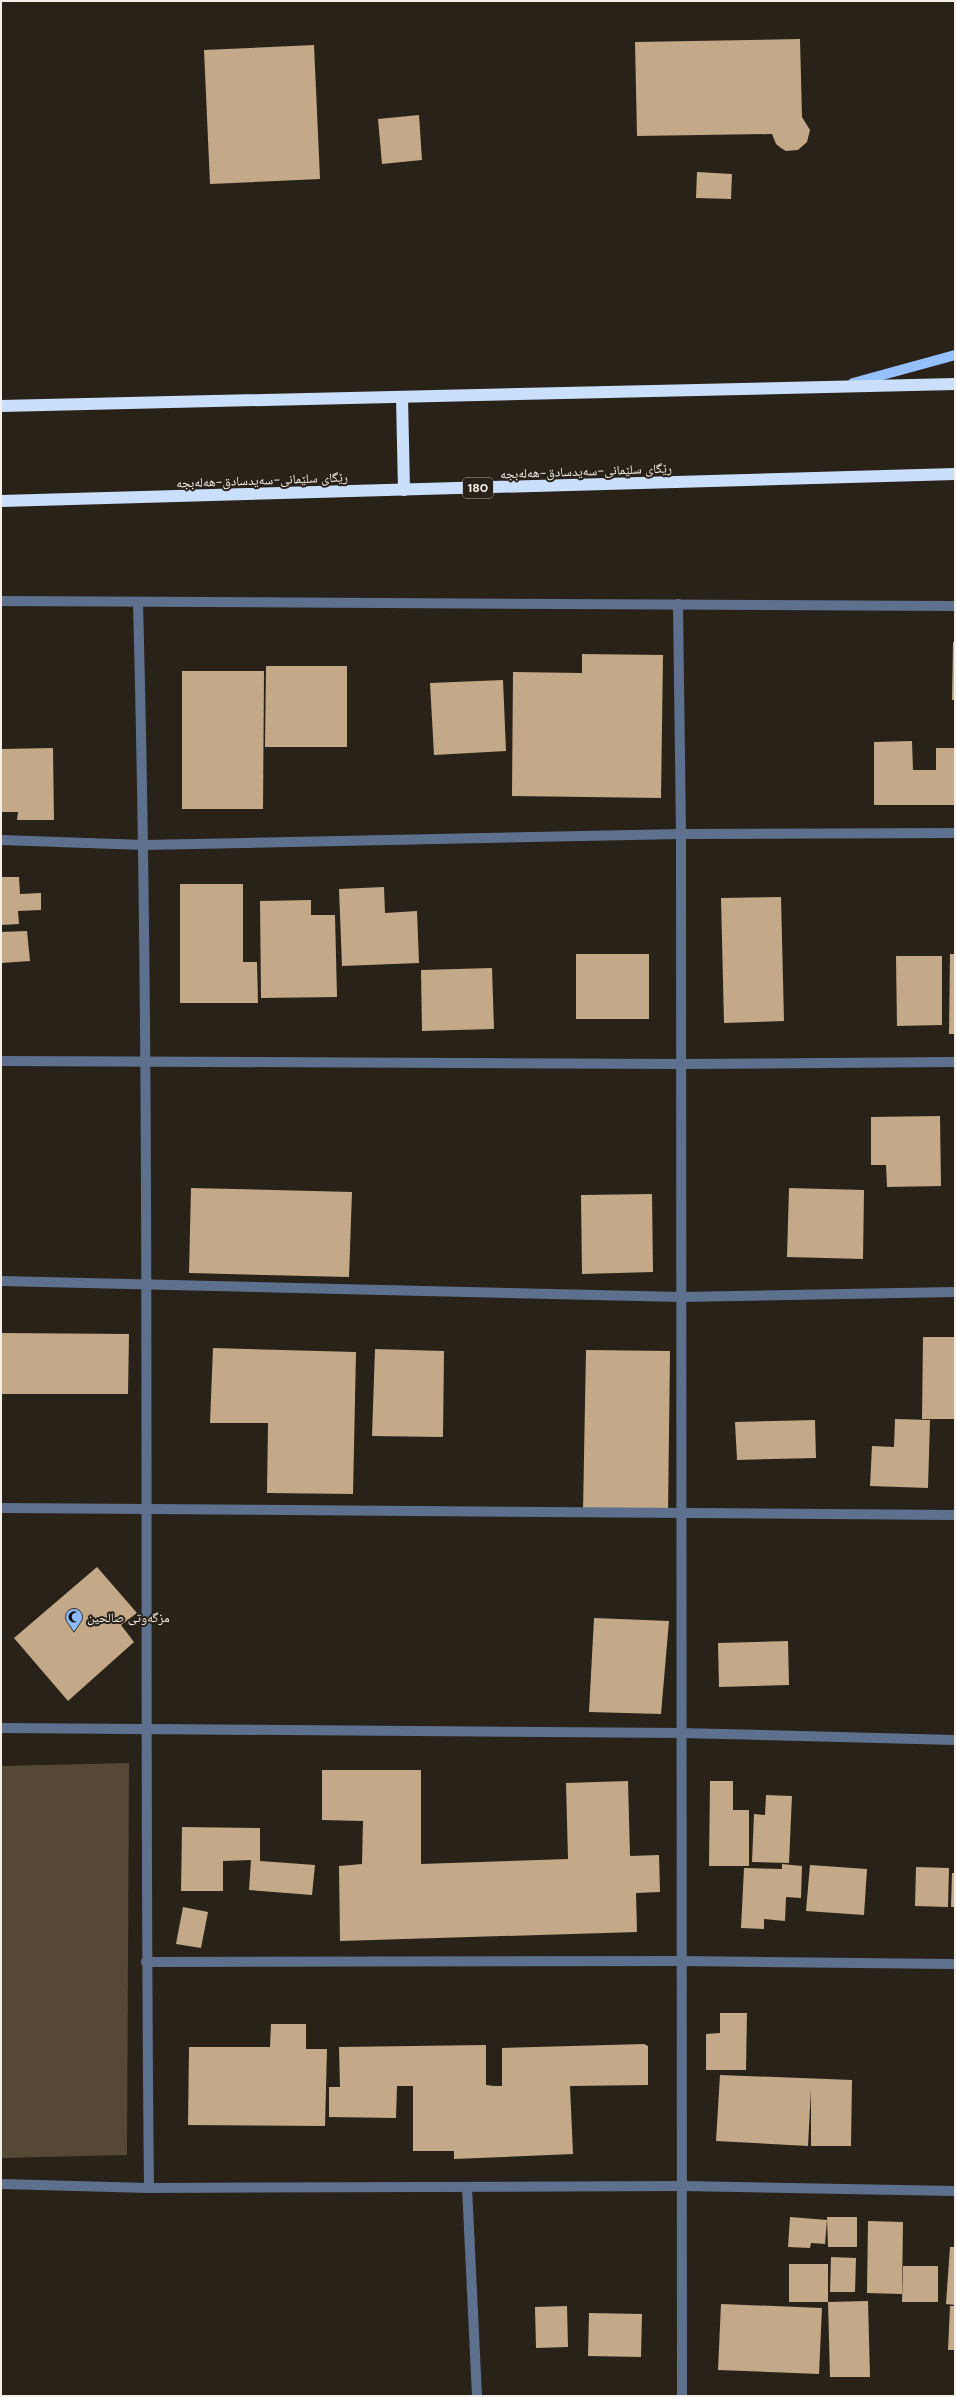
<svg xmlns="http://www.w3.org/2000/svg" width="956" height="2397" viewBox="0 0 956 2397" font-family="'DM Sans','Noto Naskh Arabic',sans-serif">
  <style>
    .green { fill: #554835 }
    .building { fill: #c3a987 }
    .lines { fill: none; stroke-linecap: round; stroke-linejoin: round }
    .minor { stroke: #5d718e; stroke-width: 10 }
    .major { stroke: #95c0fd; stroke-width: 10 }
    .highway { stroke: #cadffc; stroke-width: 12 }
    .labels { text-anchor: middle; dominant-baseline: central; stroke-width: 4; stroke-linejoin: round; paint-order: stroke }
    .shield { fill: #292219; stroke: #b7b2ab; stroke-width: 1 }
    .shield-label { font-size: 12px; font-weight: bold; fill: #f4efe9 }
    .street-label { font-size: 13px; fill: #f4efe9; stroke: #292219 }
    .poi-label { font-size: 13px; fill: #f4efe9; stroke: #292219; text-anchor: start }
  </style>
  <rect width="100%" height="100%" fill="#292219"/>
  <polygon class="green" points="129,1763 127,2155 1,2158 1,1766"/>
  <g class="building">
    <polygon points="800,39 802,117 810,130 807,142 798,150 786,151 781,148 776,144 772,134 637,136 635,42"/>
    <polygon points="314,45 320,179 210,184 204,50"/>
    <polygon points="419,115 422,160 382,164 378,119"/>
    <polygon points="697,172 732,174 731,199 696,198"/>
    <polygon points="953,642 955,642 955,700 952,700"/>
    <polygon points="582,654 663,655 661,798 512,796 513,672 582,673"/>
    <polygon points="266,666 347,666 347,747 265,747"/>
    <polygon points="182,671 264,671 263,809 182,809"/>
    <polygon points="503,680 506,751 434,755 430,683"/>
    <polygon points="912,741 913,770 936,770 936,748 955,748 955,805 874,805 874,742"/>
    <polygon points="53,748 54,820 17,820 18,812 1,812 1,749"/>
    <polygon points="1,877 19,877 20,894 41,893 41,910 18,911 19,924 1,925"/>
    <polygon points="180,884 243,884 243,962 257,962 258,1003 180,1003"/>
    <polygon points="384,887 385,913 417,911 419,963 342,966 339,889"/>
    <polygon points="781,897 784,1021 724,1023 721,898"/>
    <polygon points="311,900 311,915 335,915 337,997 261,998 260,901"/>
    <polygon points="27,931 30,961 1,963 1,932"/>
    <rect x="576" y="954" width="73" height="65"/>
    <polygon points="950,954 955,954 955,1034 949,1034"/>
    <polygon points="896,956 942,956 942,1025 897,1026"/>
    <polygon points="492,968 494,1029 422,1031 421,970"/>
    <polygon points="940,1116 941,1186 887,1187 886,1165 871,1165 871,1117"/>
    <polygon points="191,1188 352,1192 349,1277 189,1273"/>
    <polygon points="789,1188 864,1190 863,1259 787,1257"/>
    <polygon points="652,1194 653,1272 582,1274 581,1195"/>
    <polygon points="1,1333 129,1334 128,1394 1,1394"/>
    <polygon points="923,1337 955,1337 955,1419 922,1419"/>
    <polygon points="213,1348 356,1352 353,1494 267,1493 268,1423 210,1423"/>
    <polygon points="375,1349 444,1351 443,1437 372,1436"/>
    <polygon points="586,1350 670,1351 668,1513 583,1511"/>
    <polygon points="895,1419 930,1420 928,1488 870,1486 872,1446 894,1447"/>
    <polygon points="815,1420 816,1458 737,1460 735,1422"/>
    <polygon points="97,1567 137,1613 121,1625 134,1642 68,1701 14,1638"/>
    <polygon points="594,1618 669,1621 661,1714 589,1712"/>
    <polygon points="788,1641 789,1685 719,1687 718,1643"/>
    <polygon points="322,1770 421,1770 421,1864 568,1859 566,1783 628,1781 630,1856 659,1855 660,1892 636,1893 637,1932 340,1941 339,1866 362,1864 363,1821 322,1820"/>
    <polygon points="710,1781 733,1781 733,1810 749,1810 749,1866 709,1866"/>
    <polygon points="766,1795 792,1796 789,1863 752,1862 754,1814 765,1815"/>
    <polygon points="182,1827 260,1828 260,1861 315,1865 312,1895 249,1890 251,1860 223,1861 223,1891 181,1891"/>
    <polygon points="782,1864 802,1866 801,1898 786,1897 785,1921 764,1919 764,1929 741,1928 744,1868 782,1869"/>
    <polygon points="810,1865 867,1869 864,1915 806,1911"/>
    <polygon points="916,1867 949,1868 948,1907 915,1906"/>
    <polygon points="952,1873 955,1873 955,1907 951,1907"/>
    <polygon points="183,1907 208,1912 201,1948 176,1944"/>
    <polygon points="720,2013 747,2013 746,2070 706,2070 706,2034 720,2033"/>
    <polygon points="271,2024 306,2024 306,2049 327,2049 325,2126 188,2125 189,2047 270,2047"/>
    <polygon points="644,2044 648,2046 648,2085 570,2086 573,2154 454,2159 454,2151 413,2151 413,2086 397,2086 396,2118 329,2117 329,2087 340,2087 339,2047 486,2045 486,2085 494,2086 502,2086 502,2048"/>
    <polygon points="720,2075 852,2080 851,2146 811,2146 811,2089 808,2146 716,2141"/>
    <polygon points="790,2217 827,2220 825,2244 811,2243 810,2248 788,2247"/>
    <polygon points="827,2217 857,2217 857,2247 828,2247"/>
    <polygon points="868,2221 903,2222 902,2294 867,2293"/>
    <polygon points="950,2247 955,2247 955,2305 946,2304"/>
    <polygon points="831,2257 856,2258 855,2292 830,2292"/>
    <rect x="789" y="2264" width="39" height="38"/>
    <polygon points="903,2266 938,2266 938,2302 902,2302"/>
    <polygon points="868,2301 870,2377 830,2377 828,2302"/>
    <polygon points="721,2304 822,2308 819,2374 718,2370"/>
    <polygon points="567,2306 568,2347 536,2348 535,2307"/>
    <polygon points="950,2306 955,2306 955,2350 948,2350"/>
    <polygon points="589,2313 642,2314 641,2357 588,2356"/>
  </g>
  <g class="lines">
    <g class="minor">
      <polyline points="1,601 955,606"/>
      <path d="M138 603C152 1131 143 1660 149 2188"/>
      <polyline points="678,604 681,834 682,2396"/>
      <polyline points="1,840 144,845 681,834 955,833"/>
      <polyline points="1,1061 681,1064 955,1062"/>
      <polyline points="1,1281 681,1297 955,1292"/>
      <polyline points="1,1508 955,1515"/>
      <polyline points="1,1728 681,1733 955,1740"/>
      <polyline points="146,1962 681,1961 955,1964"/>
      <polyline points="1,2184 149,2188 682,2186 955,2191"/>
      <polyline points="467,2187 477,2396"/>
    </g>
    <polyline class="major" points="853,383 955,355"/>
    <g class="highway">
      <polyline points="402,397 404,490"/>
      <polyline points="1,406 955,384"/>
      <polyline points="1,501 955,474"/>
    </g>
  </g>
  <defs>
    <symbol id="mosque-pin" viewBox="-11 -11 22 30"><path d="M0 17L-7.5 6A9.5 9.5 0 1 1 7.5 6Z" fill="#8abafc" stroke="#292219"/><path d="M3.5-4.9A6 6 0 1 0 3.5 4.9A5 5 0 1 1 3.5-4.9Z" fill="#111"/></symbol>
  </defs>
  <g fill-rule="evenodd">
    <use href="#mosque-pin" x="64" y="1607" width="20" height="27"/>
  </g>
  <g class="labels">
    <rect class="shield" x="463" y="478" width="30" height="20" rx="3"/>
    <g class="shield-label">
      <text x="478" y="488">180</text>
    </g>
    <g class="street-label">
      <text transform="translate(586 471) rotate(-2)">رێگای سلێمانی-سەیدسادق-هەلەبجە</text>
      <text transform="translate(262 480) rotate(-2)">رێگای سلێمانی-سەیدسادق-هەلەبجە</text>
    </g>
    <g class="poi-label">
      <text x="87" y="1617">مزگەوتی صالحین</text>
    </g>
  </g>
  <rect width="956" height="2397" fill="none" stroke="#f4efe9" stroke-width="4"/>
</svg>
